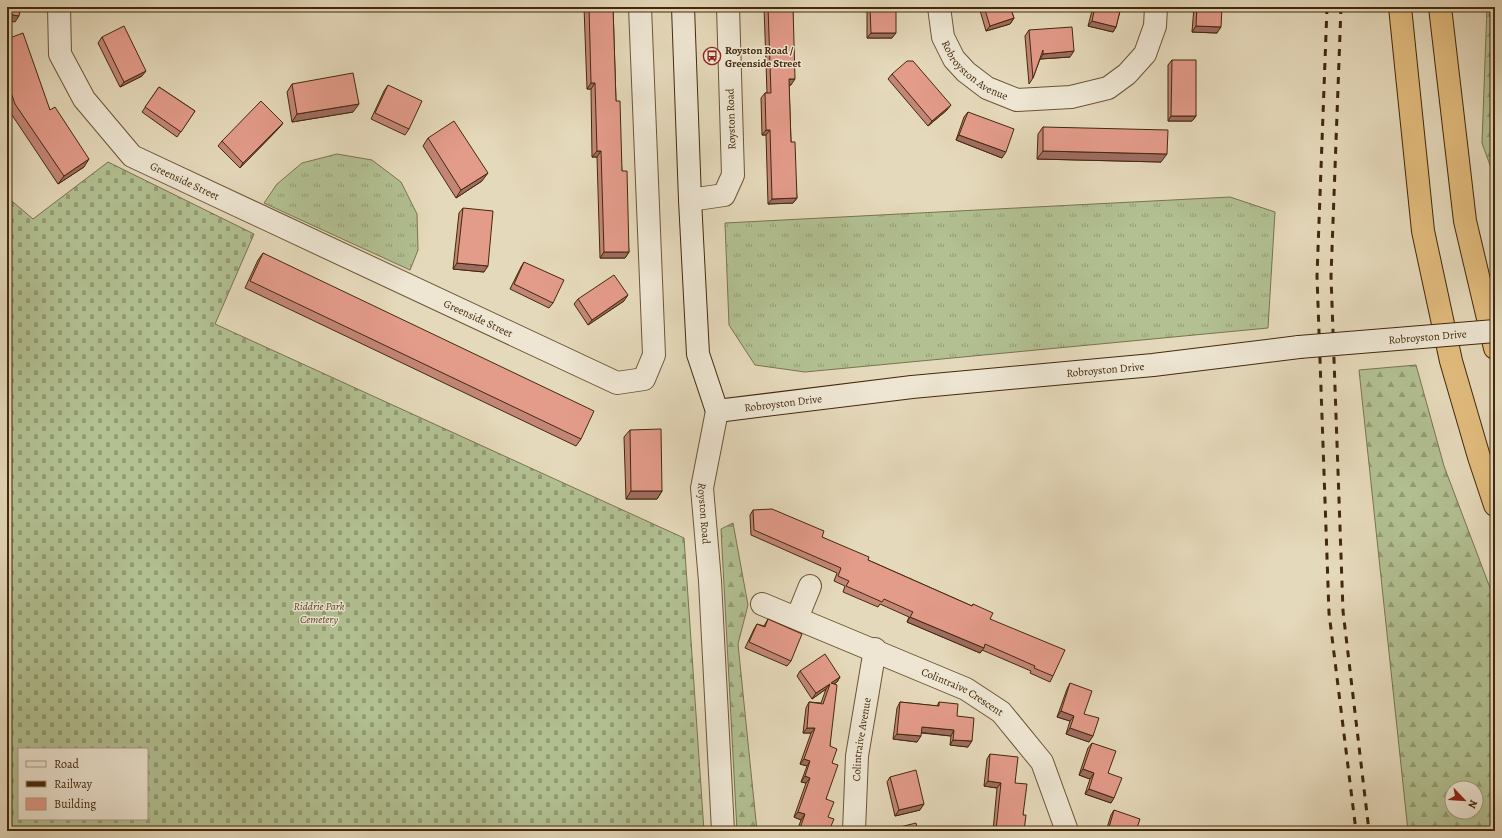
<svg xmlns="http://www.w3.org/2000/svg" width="1502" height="838" viewBox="0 0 1502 838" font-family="Alegreya,serif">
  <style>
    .grass { fill: url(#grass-tufts); stroke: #7a744e }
    .forest { fill: url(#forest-firs); stroke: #7a744e; fill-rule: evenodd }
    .cemetery { fill: url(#cemetery-stones); stroke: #7a744e; fill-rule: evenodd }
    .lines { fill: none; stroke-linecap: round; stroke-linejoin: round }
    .minor-casing { stroke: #6c5536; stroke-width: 24 }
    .tertiary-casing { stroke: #6c5536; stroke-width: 24 }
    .secondary-casing { stroke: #43290a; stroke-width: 24 }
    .motorway-casing { stroke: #43290a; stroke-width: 24 }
    .minor { stroke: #eee6d3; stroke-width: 22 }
    .tertiary { stroke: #eee6d3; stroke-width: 22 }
    .secondary { stroke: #eee6d3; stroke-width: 22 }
    .motorway { stroke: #e2bc7e; stroke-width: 22 }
    .rail { stroke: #43290a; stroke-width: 3; stroke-dasharray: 7 7; stroke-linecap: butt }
    .secondary-bridge-casing { stroke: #43290a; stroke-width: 24; stroke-linecap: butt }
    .secondary-bridge { stroke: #eee6d3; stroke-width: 22 }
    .wall { fill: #c38577; stroke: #43290a }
    .shaded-wall { fill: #9f6c61; stroke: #43290a }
    .building { fill: #e39b8a; stroke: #43290a }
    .labels { text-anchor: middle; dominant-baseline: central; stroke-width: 3; stroke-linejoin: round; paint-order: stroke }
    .poi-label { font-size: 11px; font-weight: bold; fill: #43290a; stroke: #eee6d3; text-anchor: start }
    .street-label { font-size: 11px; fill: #43290a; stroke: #eee6d3 }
    .park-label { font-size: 11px; font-style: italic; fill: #594725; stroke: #eee6d3 }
  </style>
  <defs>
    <pattern id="grass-tufts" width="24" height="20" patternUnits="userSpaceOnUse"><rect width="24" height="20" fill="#b2c092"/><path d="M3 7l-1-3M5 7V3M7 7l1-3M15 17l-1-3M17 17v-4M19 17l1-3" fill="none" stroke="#929c75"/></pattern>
    <pattern id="forest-firs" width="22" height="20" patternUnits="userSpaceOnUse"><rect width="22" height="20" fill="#b2c092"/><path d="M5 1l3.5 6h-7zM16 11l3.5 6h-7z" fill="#929c75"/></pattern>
    <pattern id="cemetery-stones" width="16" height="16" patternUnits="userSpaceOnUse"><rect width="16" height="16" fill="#b2c092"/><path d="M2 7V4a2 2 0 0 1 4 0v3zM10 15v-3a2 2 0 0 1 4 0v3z" fill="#929c75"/></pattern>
  </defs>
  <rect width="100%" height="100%" fill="#e5d9bb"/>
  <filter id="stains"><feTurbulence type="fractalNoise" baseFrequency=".005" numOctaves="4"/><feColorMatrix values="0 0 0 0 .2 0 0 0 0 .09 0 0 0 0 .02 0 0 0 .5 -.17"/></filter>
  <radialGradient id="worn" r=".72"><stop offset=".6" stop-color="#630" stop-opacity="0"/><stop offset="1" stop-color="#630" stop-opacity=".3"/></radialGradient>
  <g class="grass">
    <polygon points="337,154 372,160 401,182 417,214 418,250 410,270 264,203 277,184 302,163"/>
    <polygon points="1230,197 1275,212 1268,328 805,372 755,365 729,325 725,223"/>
  </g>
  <g class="forest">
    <polygon points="1487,7 1495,7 1495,179 1482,143"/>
    <path d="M1416 365 1444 466 1495 601V831H1408L1359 370ZM1452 788H1476V812H1452Z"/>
    <polygon points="733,523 748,605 738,644 757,831 737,831 721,529"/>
  </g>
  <path class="cemetery" d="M108 162 254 234 215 324 684 538 704 831H7V197L33 219ZM19 749H147V819H19Z"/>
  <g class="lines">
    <defs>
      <g id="minor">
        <path id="s1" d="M59 7 60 54 84 99 132 156 617 383 644 379 654 355 640 7"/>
        <path id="s2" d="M939 7 943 37 954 59 966 72 987 88 1017 100 1071 97 1108 88 1127 74 1145 54 1155 26 1156 7"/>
        <polyline points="690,200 724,195 733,175 728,7"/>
        <path id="s3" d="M762 604 966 689 1001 712 1042 762 1067 831"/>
        <polyline points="797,618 810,586"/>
        <path id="s4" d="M854 831 857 756 875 649"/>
      </g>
      <g id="tertiary">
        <path id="s5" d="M717 411 702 488 710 581 723 831"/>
      </g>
      <g id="secondary">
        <path id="s6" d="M683 7 690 200 698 354 717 411 912 387 1153 365 1299 347"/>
      </g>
      <g id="motorway">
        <polyline points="1400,7 1423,231 1451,361 1479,457 1495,505"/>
        <polyline points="1440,7 1465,221 1495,348"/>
      </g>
    </defs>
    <use href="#minor" class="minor-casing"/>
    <use href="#tertiary" class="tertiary-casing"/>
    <use href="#secondary" class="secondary-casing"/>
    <use href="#motorway" class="motorway-casing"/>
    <use href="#minor" class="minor"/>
    <use href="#tertiary" class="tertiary"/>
    <use href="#secondary" class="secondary"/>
    <use href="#motorway" class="motorway"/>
    <g class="rail">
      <polyline points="1327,7 1317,276 1329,613 1356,831"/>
      <polyline points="1341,7 1331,276 1343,611 1369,831"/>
    </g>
    <defs>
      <g id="secondary-bridge">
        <path id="s7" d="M1299 347 1495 331"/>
      </g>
    </defs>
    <use href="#secondary-bridge" class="secondary-bridge-casing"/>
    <use href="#secondary-bridge" class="secondary-bridge"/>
  </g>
  <g class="wall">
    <polygon points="584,7 613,7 616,101 629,252 625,258 600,258 597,157 592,157 591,89 587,89"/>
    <polygon points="764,7 793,7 791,85 789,85 791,142 797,198 793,203 768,204 766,135 762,135 761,98 765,93 767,93"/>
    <polygon points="867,7 896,7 892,38 867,38"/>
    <polygon points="979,7 1010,7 1014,18 1010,24 986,31"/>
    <polygon points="1093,7 1121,7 1116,27 1113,32 1088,26"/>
    <polygon points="1194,7 1222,7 1217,33 1192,32"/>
    <polygon points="1029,30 1070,57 1040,59 1033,78 1029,84 1025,36"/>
    <polygon points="102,37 142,76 120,87 98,43"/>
    <polygon points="7,39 84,167 58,184 10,112 7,104"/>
    <polygon points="1172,60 1196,116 1192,121 1168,121 1168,65"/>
    <polygon points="892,74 947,110 928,126 888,79"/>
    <polygon points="292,84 353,112 292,122 287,92"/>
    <polygon points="388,85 409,129 405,135 371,119 384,91"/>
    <polygon points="159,87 195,111 177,137 142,112"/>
    <polygon points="968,112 1002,158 956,140 964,117"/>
    <polygon points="283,123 279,128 240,168 218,146 222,141"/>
    <polygon points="1043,127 1161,162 1037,159 1038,134"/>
    <polygon points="428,138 482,181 456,198 423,146"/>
    <polygon points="463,208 484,272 453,269 459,213"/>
    <polygon points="263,253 581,439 576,446 245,288 258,260"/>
    <polygon points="524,262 553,303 549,308 510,289 521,267"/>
    <polygon points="578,299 624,301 588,325 574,304"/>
    <polygon points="630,430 662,491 657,499 626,499 624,437"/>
    <polygon points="753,510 822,537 868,560 972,606 973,604 1053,676 1050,682 1030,673 1031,671 982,650 980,653 907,622 909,617 880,604 878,607 843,592 845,586 834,581 837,573 751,535 750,515"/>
    <polygon points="768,619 791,661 787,666 745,648 754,629 757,624 764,626"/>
    <polygon points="800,671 840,677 837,682 834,684 830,746 832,763 826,799 829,831 797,831 801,820 794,817 806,783 801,782 807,766 800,764 811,733 803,733 806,708 809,702 821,703 826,689 812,699 797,676"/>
    <polygon points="1070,683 1084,714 1089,742 1066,734 1070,721 1057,717 1067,689"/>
    <polygon points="900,702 937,706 939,702 957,716 968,747 950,745 951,736 921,733 917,742 893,739 897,708"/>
    <polygon points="1092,743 1108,773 1111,803 1085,794 1090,779 1079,775 1088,748"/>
    <polygon points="990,754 1015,783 1023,815 1024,831 993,831 997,788 984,786 987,759"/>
    <polygon points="890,777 920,810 895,816 887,782"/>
    <polygon points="1114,810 1136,831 1106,831 1111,815"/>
  </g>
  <g class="shaded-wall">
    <polygon points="7,14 19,16 15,22 7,21"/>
    <polygon points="1014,18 1010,24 986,31 990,26"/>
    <polygon points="1092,21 1116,27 1113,32 1088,26"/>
    <polygon points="1196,26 1221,27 1217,33 1192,32"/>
    <polygon points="871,33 896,33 892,38 867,38"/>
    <polygon points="1074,51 1070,57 1040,59 1043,54"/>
    <polygon points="146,71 142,76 120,87 124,82"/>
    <polygon points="789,79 795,79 791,85 785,85"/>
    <polygon points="591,83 595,83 591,89 587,89"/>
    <polygon points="359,104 353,112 292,122 297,114"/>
    <polygon points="951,105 947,110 928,126 932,121"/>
    <polygon points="1171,116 1196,116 1192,121 1168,121"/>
    <polygon points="283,123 279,128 240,168 243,163"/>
    <polygon points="766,130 770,130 766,135 762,135"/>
    <polygon points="959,135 1006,152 1002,158 956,140"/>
    <polygon points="597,151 601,151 597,157 592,157"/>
    <polygon points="1043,151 1167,154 1161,162 1037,159"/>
    <polygon points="89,159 84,167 58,184 64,176"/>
    <polygon points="488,173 482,181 456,198 461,190"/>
    <polygon points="797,198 793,203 768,204 772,199"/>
    <polygon points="604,252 629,252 625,258 600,258"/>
    <polygon points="457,263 488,266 484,272 453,269"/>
    <polygon points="628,295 624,301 588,325 592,320"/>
    <polygon points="631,491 662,491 657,499 626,499"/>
    <polygon points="910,617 984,648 980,653 907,622"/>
    <polygon points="840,677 837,682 829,687 831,683"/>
    <polygon points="830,684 826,689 812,699 816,693"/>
    <polygon points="1061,711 1074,716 1070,721 1057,717"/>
    <polygon points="922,727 954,730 951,736 918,732"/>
    <polygon points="807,728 815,728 811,733 803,733"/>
    <polygon points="1070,728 1093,736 1089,742 1066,734"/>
    <polygon points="897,734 921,736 917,742 893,739"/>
    <polygon points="953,740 972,741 968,747 950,745"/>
    <polygon points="804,759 810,761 807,766 800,764"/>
    <polygon points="1083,769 1094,773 1090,779 1079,775"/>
    <polygon points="805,776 810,778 806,783 801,782"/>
    <polygon points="988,781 1001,783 997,788 984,786"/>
    <polygon points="1089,789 1114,798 1111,803 1085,794"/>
    <polygon points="924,804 920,810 895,816 899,810"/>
    <polygon points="798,812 805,814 801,820 794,817"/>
  </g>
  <g class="building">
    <polygon points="7,7 21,7 19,16 7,14"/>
    <polygon points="589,7 613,7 616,101 620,101 622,171 627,171 629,252 604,252 601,151 597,151 595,83 591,83"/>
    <polygon points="768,7 793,7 795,79 789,79 791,142 795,142 797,198 772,199 770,130 766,130 765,93 771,93"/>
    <polygon points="870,7 896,7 896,33 871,33"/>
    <polygon points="984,7 1010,7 1014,18 990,26"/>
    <polygon points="1095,7 1121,7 1116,27 1092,21"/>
    <polygon points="1197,7 1222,7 1221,27 1196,26"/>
    <polygon points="124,26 146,71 124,82 102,37"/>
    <polygon points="1072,27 1074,51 1043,54 1043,50 1033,78 1029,30"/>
    <polygon points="23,33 50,110 55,107 89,159 64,176 15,104 7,81 7,39"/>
    <polygon points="1172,60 1196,60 1196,116 1171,116"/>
    <polygon points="907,61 913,61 951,105 932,121 892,74"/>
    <polygon points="353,73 359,104 297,114 292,84"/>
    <polygon points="388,85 422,101 409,129 375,113"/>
    <polygon points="159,87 195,111 181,132 145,107"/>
    <polygon points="261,101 283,123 243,163 222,141"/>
    <polygon points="968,112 1014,129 1006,152 959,135"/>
    <polygon points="454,121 488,173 461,190 428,138"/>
    <polygon points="1043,127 1168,130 1167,154 1043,151"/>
    <polygon points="463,208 493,211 488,266 457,263"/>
    <polygon points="263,253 594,411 581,439 250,281"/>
    <polygon points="524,262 564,280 553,303 514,284"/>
    <polygon points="614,275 628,295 592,320 578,299"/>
    <polygon points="661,429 662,491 631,491 630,430"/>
    <polygon points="772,509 824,531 822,537 869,557 868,560 972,606 973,604 993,613 990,619 1065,650 1053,676 1034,668 1035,666 985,644 984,648 910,617 913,612 884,599 882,602 846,586 849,581 838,576 841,568 754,530 753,510"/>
    <polygon points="768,619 802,634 791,661 749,642 757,624 765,627"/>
    <polygon points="825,654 840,677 831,683 837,685 830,746 837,749 832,763 838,765 826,799 834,802 828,817 834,819 829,831 799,831 805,814 798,812 810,778 805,776 810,761 804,759 815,728 807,728 809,702 823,704 830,684 816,693 800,671"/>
    <polygon points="1070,683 1092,691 1084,714 1099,718 1093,736 1070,728 1074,716 1061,711"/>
    <polygon points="900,702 939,706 939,702 958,704 957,716 974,718 972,741 953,740 954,730 922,727 921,736 897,734"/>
    <polygon points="1092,743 1116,751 1108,773 1122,778 1114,798 1089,789 1094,773 1083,769"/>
    <polygon points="990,754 1018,757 1015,783 1027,784 1023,815 1026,815 1024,831 1005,831 996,830 1001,783 988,781"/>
    <polygon points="916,770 924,804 899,810 890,777"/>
    <polygon points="1114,810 1140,819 1136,831 1108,831"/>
    <polygon points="916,823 918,831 892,831 892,829"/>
  </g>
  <defs>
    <symbol id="bus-ring" viewBox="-11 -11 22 22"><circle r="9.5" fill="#eee6d3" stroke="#8f2418" stroke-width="1.5"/><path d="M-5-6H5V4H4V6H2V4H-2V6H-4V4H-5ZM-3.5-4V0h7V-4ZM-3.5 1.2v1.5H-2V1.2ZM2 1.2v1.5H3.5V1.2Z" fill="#8f2418"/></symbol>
  </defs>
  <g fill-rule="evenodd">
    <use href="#bus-ring" x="702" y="46" width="20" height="20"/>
  </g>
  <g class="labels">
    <g class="poi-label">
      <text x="725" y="50">Royston Road /<tspan x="725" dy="13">Greenside Street</tspan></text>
    </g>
    <g class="street-label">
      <text stroke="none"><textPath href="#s2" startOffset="78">Robroyston Avenue</textPath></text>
      <text transform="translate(731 119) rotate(-92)">Royston Road</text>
      <text stroke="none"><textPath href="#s1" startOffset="231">Greenside Street</textPath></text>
      <text stroke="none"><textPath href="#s1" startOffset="555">Greenside Street</textPath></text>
      <text stroke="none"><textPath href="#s7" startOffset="129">Robroyston Drive</textPath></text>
      <text stroke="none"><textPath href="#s6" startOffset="798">Robroyston Drive</textPath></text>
      <text stroke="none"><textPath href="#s6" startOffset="474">Robroyston Drive</textPath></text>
      <text stroke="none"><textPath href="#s5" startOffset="104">Royston Road</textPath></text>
      <text stroke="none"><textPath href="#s3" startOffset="219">Colintraive Crescent</textPath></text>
      <text stroke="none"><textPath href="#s4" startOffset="92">Colintraive Avenue</textPath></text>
    </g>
    <g class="park-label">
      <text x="319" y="606">Riddrie Park<tspan x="319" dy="13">Cemetery</tspan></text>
    </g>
  </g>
  <rect width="1502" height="838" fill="none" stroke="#e5d9bb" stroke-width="24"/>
  <rect x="8" y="8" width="1486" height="822" fill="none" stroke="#43290a" stroke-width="2"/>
  <rect x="12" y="12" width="1478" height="814" fill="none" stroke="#43290a"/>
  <rect x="18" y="748" width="130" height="72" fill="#eee6d3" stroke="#aa9a83"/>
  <rect x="26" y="761" width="20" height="6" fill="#eee6d3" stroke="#aa9a83"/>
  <text x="54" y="768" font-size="12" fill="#43290a">Road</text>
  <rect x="26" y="781" width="20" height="6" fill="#43290a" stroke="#aa9a83"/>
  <text x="54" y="788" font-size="12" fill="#43290a">Railway</text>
  <rect x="26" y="798" width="20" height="12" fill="#e39b8a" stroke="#aa9a83"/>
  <text x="54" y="808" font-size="12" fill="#43290a">Building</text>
  <g transform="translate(1464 800) rotate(115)"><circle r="19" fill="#eee6d3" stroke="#aa9a83"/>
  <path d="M0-3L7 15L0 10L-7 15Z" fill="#8f2418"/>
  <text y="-6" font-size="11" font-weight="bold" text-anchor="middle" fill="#43290a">N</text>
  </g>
  <rect width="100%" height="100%" filter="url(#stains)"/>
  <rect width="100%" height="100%" fill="url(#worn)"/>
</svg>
